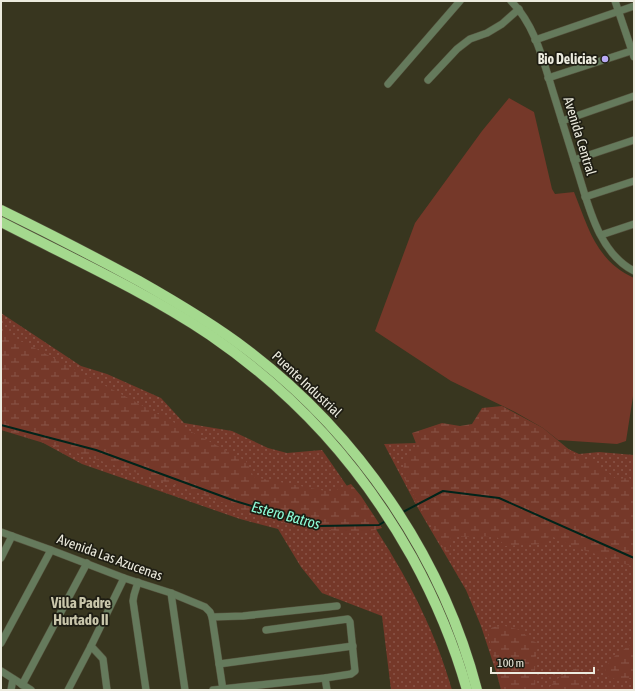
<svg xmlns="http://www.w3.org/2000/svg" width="635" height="691" viewBox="0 0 635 691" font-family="'Asap Condensed',sans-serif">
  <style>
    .grass { fill: url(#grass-dots) }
    .wetland { fill: url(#wetland-marsh) }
    .garden { fill: #753829 }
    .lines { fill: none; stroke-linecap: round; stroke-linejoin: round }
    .stream { stroke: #00241a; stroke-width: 2 }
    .minor-casing { stroke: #55533e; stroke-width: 8 }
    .highway-casing { stroke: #55533e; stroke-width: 11 }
    .minor { stroke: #657a5c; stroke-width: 7 }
    .highway { stroke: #a4d98e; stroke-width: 10 }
    .poi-dot { fill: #baaaf6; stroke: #1e1d13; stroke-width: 1.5 }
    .labels { text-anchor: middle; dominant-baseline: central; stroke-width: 3.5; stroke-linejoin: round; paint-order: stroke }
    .poi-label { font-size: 14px; font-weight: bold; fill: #ecebde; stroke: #1e1d13; text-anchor: end }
    .street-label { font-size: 14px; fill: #ecebde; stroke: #1e1d13 }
    .water-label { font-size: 15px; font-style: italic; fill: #8cfdd8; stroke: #1e1d13 }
    .neighbourhood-label { font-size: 15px; font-weight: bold; fill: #c9c6ab; stroke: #1e1d13 }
  </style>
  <defs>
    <pattern id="grass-dots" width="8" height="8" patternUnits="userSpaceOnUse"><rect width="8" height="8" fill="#753829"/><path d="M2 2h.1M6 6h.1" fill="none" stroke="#895548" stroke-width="1.8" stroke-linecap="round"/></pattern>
    <pattern id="wetland-marsh" width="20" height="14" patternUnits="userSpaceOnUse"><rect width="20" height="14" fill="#753829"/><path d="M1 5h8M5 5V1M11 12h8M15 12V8" fill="none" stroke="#895548"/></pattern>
  </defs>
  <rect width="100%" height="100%" fill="#38361f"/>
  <g class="grass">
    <path d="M1 313 81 366 107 374 161 398 184 423 232 431 268 448 287 453 322 450C376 527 426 598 452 690H391L382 616 322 593 301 567 278 529 240 519 82 464 12 426 1 424Z"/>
    <polygon points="508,421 579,454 599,452 634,455 634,690 501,690 497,675 481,626 466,590 415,503 384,444 417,443"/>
  </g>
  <g class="wetland">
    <polygon points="1,330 246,461 254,477 331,492 351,484 361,496 382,528 362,533 327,530 292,525 242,510 201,494 83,455 1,430"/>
    <polygon points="502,406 543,428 578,457 594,462 616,479 629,478 634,482 634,567 572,546 549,535 547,544 505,546 496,536 451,537 449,558 403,476 404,461 417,446 412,433 442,423 460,426 472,424 482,408"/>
    <path d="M505 626 520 630 531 640 539 644C533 659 536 674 535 690H502L487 631 493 627Z"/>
    <polygon points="634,642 634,681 631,678 617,680 608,676 605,670 611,659"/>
    <path d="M580 667 583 680 578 690H547C558 677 564 673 580 667Z"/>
  </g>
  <path class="garden" d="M509 98 534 112 552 189 555 194 574 192C588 227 596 261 634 278V390L626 441 617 444 558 440 543 428 515 412 451 381 375 331 415 223 482 131Z"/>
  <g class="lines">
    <g class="stream">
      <polyline points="1,425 96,450 235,501 320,526 379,525 387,520"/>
      <polyline points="401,513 443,491 499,498 634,558"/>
    </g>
    <defs>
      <g id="minor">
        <path d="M511 1C535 25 543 60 553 92 562 121 571 150 580 179 590 212 601 254 634 271"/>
        <polyline points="615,1 634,57"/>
        <polyline points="535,40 634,6"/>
        <polyline points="548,78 634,50"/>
        <polyline points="428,80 457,49 470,39 487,33 502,24 519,9"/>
        <polyline points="388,84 460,1"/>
        <polyline points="562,121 634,96"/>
        <polyline points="574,160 634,140"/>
        <polyline points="585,197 634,181"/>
        <polyline points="601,235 634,224"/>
        <polyline points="1,532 51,550 124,578 171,593 205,607 210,612 212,617 223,690"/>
        <polyline points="1,558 12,536"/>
        <polyline points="138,582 134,595 133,601 146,690"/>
        <polyline points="171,593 185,690"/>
        <polyline points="212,617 243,616 337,606"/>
        <polyline points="1,643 51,550"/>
        <polyline points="91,646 103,659 107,690"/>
        <polyline points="219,664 353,646"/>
        <polyline points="1,671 31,690"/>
        <polyline points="325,678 327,690"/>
        <polyline points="22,685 87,563"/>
        <polyline points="11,690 13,679"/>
        <polyline points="68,690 91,646 124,578"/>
        <polyline points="213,690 325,678 351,674 355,671 350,622 348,619 266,630"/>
      </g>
      <g id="highway">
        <path d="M1 210C48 233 93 256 139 281 176 302 212 323 246 349 356 432 442 555 477 690"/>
        <path d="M1 222C71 258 144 291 210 335 296 394 361 466 412 557 435 599 454 644 467 690"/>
      </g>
    </defs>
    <use href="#minor" class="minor-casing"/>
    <use href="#highway" class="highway-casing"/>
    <use href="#minor" class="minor"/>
    <use href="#highway" class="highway"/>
  </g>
  <circle class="poi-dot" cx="605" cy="59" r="4"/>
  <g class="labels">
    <g class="poi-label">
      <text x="597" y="59">Bio Delicias</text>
    </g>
    <g class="street-label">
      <text transform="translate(580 136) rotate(73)">Avenida Central</text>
      <text transform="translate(307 384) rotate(43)">Puente Industrial</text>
      <text transform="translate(110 557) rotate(20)">Avenida Las Azucenas</text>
    </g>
    <g class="water-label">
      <text transform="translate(286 515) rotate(15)">Estero Batros</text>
    </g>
    <g class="neighbourhood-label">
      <text x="81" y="602">Villa Padre<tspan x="81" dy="17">Hurtado II</tspan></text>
    </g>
  </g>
  <rect width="635" height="691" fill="none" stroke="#ecebde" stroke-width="4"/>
  <path d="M491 667v6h103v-6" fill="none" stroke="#ecebde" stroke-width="2"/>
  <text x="497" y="667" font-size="12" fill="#ecebde" stroke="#1e1d13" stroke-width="3" paint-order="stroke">100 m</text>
</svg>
